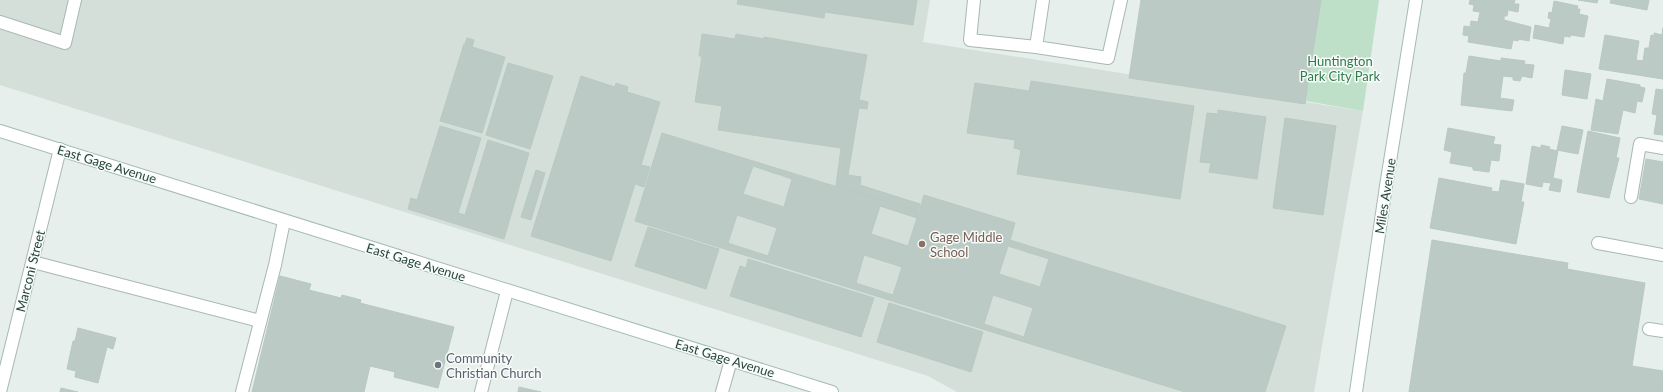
<svg xmlns="http://www.w3.org/2000/svg" width="1663" height="392" viewBox="0 0 1663 392" font-family="Lato,sans-serif">
  <style>
    .built { fill: #d4dfda }
    .green { fill: #bfe0c8 }
    .building { fill: #bbcac4; stroke: #b8c9c2; fill-rule: evenodd }
    .lines { fill: none; stroke-linecap: round; stroke-linejoin: round }
    .lane-casing { stroke: #a8b8b2; stroke-width: 14 }
    .street-casing { stroke: #a8b8b2; stroke-width: 14 }
    .secondary-casing { stroke: #a4bbb3; stroke-width: 14 }
    .lane { stroke: #fff; stroke-width: 12 }
    .street { stroke: #fff; stroke-width: 12 }
    .secondary { stroke: #fff; stroke-width: 12 }
    .education-dot { fill: #8d6e63; stroke: #f7fbf9; stroke-width: 1.5 }
    .worship-dot { fill: #6b7280; stroke: #f7fbf9; stroke-width: 1.5 }
    .labels { text-anchor: middle; dominant-baseline: central; stroke-width: 3; stroke-linejoin: round; paint-order: stroke }
    .park-label { font-size: 13px; fill: #2d7a4b; stroke: #f7fbf9 }
    .street-label { font-size: 13px; fill: #24423a; stroke: #f7fbf9 }
    .education-label { font-size: 13px; fill: #785e54; stroke: #f7fbf9; text-anchor: start }
    .worship-label { font-size: 13px; fill: #5b616d; stroke: #f7fbf9; text-anchor: start }
  </style>
  <rect width="100%" height="100%" fill="#e6efeb"/>
  <polygon class="built" points="0,0 930,0 923,42 1363,111 1314,392 957,392 928,376 0,85"/>
  <polygon class="green" points="1321,0 1379,0 1363,111 1306,101"/>
  <g class="building">
    <polygon points="738,0 917,0 913,25 825,12 824,18 737,4"/>
    <polygon points="1141,0 1321,0 1305,104 1129,78"/>
    <polygon points="1470,0 1515,0 1514,4 1519,4 1518,12 1508,10 1507,16 1504,16 1504,20 1531,27 1529,41 1518,39 1518,41 1513,40 1511,49 1468,42 1469,36 1463,35 1464,26 1470,27 1471,21 1478,22 1480,12 1473,11 1474,5 1469,4"/>
    <polygon points="1578,0 1598,0 1597,3"/>
    <polygon points="1611,0 1649,0 1647,10 1610,3"/>
    <polygon points="1554,1 1578,6 1577,9 1580,9 1579,14 1588,16 1584,37 1571,35 1570,37 1564,36 1563,44 1533,38 1535,25 1549,28 1551,19 1548,18 1549,12 1552,13"/>
    <polygon points="1663,28 1663,79 1599,69 1605,35 1639,41 1636,60 1643,61 1645,48 1649,48 1651,35 1654,36 1654,33 1662,35"/>
    <polygon points="702,34 735,39 736,34 764,39 764,37 867,55 859,100 868,102 867,109 859,108 848,175 861,177 860,185 920,204 918,211 836,186 841,148 718,130 722,106 695,102 702,56 699,56"/>
    <polygon points="467,38 474,40 472,47 505,57 482,133 440,121 464,44 465,44"/>
    <polygon points="1469,56 1501,61 1501,58 1525,61 1524,64 1534,65 1532,78 1522,76 1520,81 1513,80 1513,77 1503,76 1500,98 1514,100 1512,111 1461,105 1464,73 1466,73"/>
    <polygon points="508,63 553,76 530,149 486,135"/>
    <polygon points="1565,70 1591,74 1587,99 1562,95"/>
    <polygon points="581,76 615,87 616,83 628,87 627,92 660,102 641,165 650,167 644,187 635,184 611,261 531,236"/>
    <polygon points="1607,79 1640,85 1640,87 1645,88 1642,102 1637,101 1635,113 1623,110 1618,134 1591,130 1596,99 1603,101"/>
    <polygon points="1031,81 1194,106 1180,199 1017,174 1021,150 1014,148 1015,140 967,133 975,83 1029,91"/>
    <polygon points="1656,89 1663,90 1663,135 1654,134 1657,115 1652,114"/>
    <polygon points="1218,110 1266,117 1257,179 1209,172 1211,163 1200,162 1207,113 1218,114"/>
    <polygon points="1285,118 1336,126 1323,215 1273,208"/>
    <polygon points="440,126 481,138 458,213 465,215 488,140 529,153 504,239 408,209 411,198 417,200"/>
    <polygon points="1562,126 1583,130 1578,154 1557,150"/>
    <polygon points="1448,128 1495,137 1493,144 1501,145 1499,161 1491,160 1489,172 1473,170 1473,167 1450,163 1452,152 1444,150"/>
    <polygon points="1588,131 1620,138 1616,158 1619,158 1609,198 1577,192"/>
    <path d="M662 133 919 212 924 195 1015 223 1010 240 1286 326 1265 392H1185L635 221ZM753 166 792 179 784 207 743 194ZM880 206 917 218 908 246 871 234ZM737 215 777 228 768 256 728 243ZM1008 246 1049 259 1040 287 999 274ZM864 255 902 267 893 295 856 283ZM993 295 1033 308 1024 337 984 324Z"/>
    <polygon points="1541,145 1550,147 1549,149 1558,151 1553,178 1562,180 1560,192 1549,190 1551,183 1543,182 1542,187 1526,184 1532,146 1541,148"/>
    <polygon points="1646,159 1663,162 1663,204 1639,199"/>
    <polygon points="536,170 545,173 531,220 521,217"/>
    <polygon points="1439,178 1492,188 1491,191 1499,192 1501,180 1524,184 1521,202 1524,202 1516,244 1430,228"/>
    <polygon points="648,227 719,249 706,289 635,266"/>
    <polygon points="1432,240 1568,263 1567,269 1645,283 1632,366 1663,371 1663,392 1409,392"/>
    <polygon points="748,259 874,298 861,337 730,296 740,266 746,268"/>
    <polygon points="280,276 311,284 309,290 341,298 342,295 361,300 360,303 454,327 438,388 394,377 395,372 370,366 364,392 252,392"/>
    <polygon points="889,303 983,332 971,372 877,342"/>
    <polygon points="78,328 116,338 113,349 107,347 98,383 75,377 76,371 67,369 73,341 75,341"/>
    <polygon points="519,387 541,392 518,392"/>
    <polygon points="61,388 78,392 60,392"/>
  </g>
  <g class="lines">
    <defs>
      <g id="lane">
        <polyline points="974,0 970,40 1036,47"/>
        <polyline points="1043,0 1036,47 1108,58 1121,0"/>
        <polyline points="0,22 65,43 75,0"/>
        <polyline points="1631,197 1640,144 1663,148"/>
        <polyline points="1598,243 1663,255"/>
        <polyline points="33,262 260,321"/>
        <polyline points="1649,329 1663,331"/>
        <polyline points="242,392 275,265 284,221"/>
        <polyline points="722,392 731,360"/>
      </g>
      <g id="street">
        <polyline points="0,392 60,149"/>
        <polyline points="481,392 507,291"/>
      </g>
      <g id="secondary">
        <polyline points="0,131 832,392"/>
        <polyline points="1356,392 1386,186 1416,0"/>
      </g>
    </defs>
    <use href="#lane" class="lane-casing"/>
    <use href="#street" class="street-casing"/>
    <use href="#secondary" class="secondary-casing"/>
    <use href="#lane" class="lane"/>
    <use href="#street" class="street"/>
    <use href="#secondary" class="secondary"/>
  </g>
  <circle class="education-dot" cx="922" cy="244" r="4"/>
  <circle class="worship-dot" cx="438" cy="365" r="4"/>
  <g class="labels">
    <g class="park-label">
      <text x="1340" y="61">Huntington<tspan x="1340" dy="15">Park City Park</tspan></text>
    </g>
    <g class="street-label">
      <text transform="translate(107 164) rotate(17)">East Gage Avenue</text>
      <text transform="translate(1385 196) rotate(-81)">Miles Avenue</text>
      <text transform="translate(416 262) rotate(17)">East Gage Avenue</text>
      <text transform="translate(30 271) rotate(-76)">Marconi Street</text>
      <text transform="translate(725 358) rotate(17)">East Gage Avenue</text>
    </g>
    <g class="education-label">
      <text x="930" y="237">Gage Middle<tspan x="930" dy="15">School</tspan></text>
    </g>
    <g class="worship-label">
      <text x="446" y="358">Community<tspan x="446" dy="15">Christian Church</tspan></text>
    </g>
  </g>
</svg>
